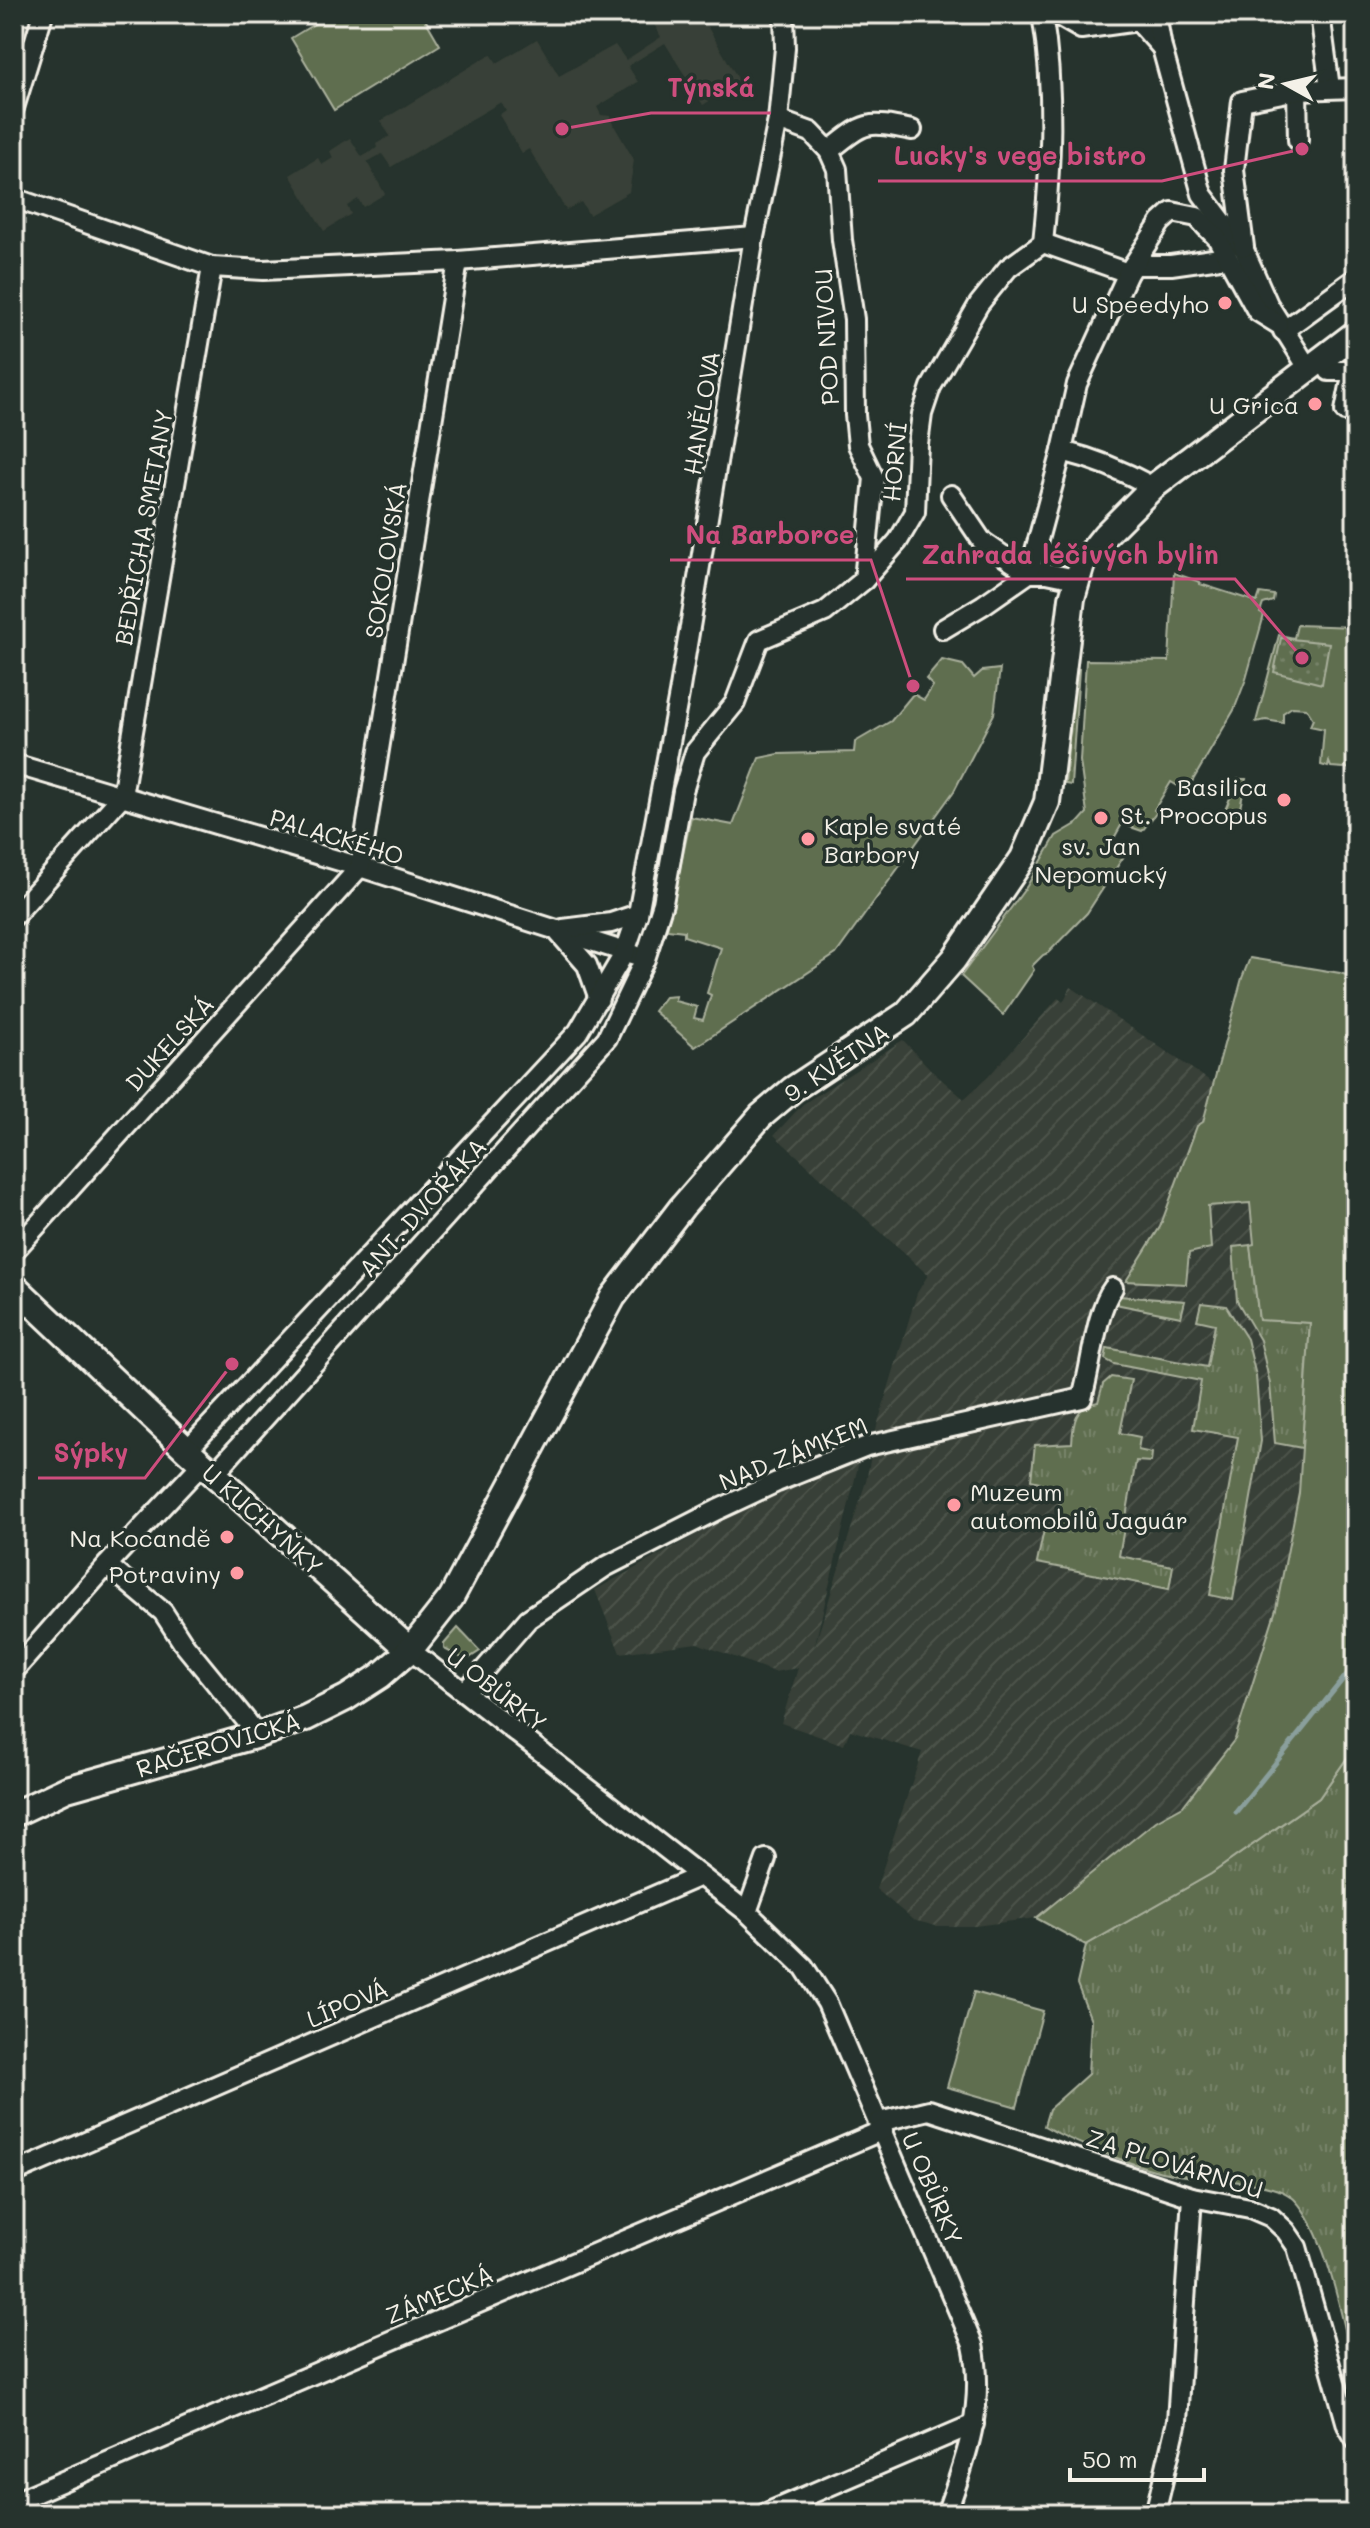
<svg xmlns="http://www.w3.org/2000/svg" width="1370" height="2528" viewBox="0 0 1370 2528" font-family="Mali,sans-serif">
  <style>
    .built { fill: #384037 }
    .industrial { fill: url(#industrial-furrows) }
    .grass { fill: url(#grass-tufts); stroke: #aab09c; stroke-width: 2 }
    .park { fill: #5f6e50; stroke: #aab09c; stroke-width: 2 }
    .garden { fill: url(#garden-dots); stroke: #aab09c; stroke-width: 2 }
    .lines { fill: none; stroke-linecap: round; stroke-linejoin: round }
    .stream { stroke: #8a9f9c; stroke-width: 5 }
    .street-casing { stroke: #f4f1e8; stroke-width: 24 }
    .secondary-casing { stroke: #f4f1e8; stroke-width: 30 }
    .street { stroke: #26332d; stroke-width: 18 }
    .secondary { stroke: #26332d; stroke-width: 24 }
    .poi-dot { fill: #ff9aa2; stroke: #26332d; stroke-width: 3 }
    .labels { text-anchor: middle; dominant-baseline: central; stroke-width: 7; stroke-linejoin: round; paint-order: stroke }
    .poi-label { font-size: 24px; fill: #f4f1e8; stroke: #26332d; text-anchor: end }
    .street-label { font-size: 24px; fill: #f4f1e8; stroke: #26332d }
    .leader { fill: none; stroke: #ce4e7e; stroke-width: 3 }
    .callout-dot { fill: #ce4e7e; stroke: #26332d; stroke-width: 3 }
    .callout-label { font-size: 26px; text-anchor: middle; font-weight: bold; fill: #ce4e7e; stroke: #26332d; stroke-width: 7; stroke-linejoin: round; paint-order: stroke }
  </style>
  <defs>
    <pattern id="industrial-furrows" width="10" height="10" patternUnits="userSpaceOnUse" patternTransform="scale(2)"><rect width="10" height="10" fill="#384037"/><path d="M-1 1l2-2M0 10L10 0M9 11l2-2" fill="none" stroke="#4c534a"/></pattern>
    <pattern id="grass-tufts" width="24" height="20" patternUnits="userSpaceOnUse" patternTransform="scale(2)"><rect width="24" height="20" fill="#5f6e50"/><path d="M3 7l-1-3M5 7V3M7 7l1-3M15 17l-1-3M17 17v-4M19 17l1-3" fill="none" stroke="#778369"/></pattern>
    <pattern id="garden-dots" width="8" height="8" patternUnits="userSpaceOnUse" patternTransform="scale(2)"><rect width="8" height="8" fill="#5f6e50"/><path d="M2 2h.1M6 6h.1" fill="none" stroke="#778369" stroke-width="1.8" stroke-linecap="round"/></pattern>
  </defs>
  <rect width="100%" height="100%" fill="#26332d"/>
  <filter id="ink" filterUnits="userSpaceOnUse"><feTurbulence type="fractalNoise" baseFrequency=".0125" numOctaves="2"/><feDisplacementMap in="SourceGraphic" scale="16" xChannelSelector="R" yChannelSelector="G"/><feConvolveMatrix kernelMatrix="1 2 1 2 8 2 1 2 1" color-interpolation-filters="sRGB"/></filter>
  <g filter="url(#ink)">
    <polygon class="built" points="667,14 700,14 740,82 703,105 665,43 628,66 638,82 597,107 601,115 611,116 612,122 634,160 629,192 589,215 581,202 566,210 529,149 522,153 499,115 506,110 501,102 391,167 382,154 367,162 385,194 363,207 358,199 347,206 351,214 324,231 290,175 318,158 322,165 333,158 330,151 350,138 362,157 377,148 376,144 390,136 381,121 491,54 497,63 537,39 559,76 615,45 626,60 661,37 653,22"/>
    <polygon class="industrial" points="1071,987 1213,1083 1203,1120 1251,1202 1254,1244 1250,1245 1310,1322 1299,1493 1276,1609 1235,1740 1183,1806 1156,1821 1036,1918 975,1926 936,1926 913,1920 876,1889 922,1752 850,1730 844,1745 781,1723 798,1668 774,1672 697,1643 620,1653 595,1590 769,1495 860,1458 814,1648 866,1481 877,1426 917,1293 928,1275 774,1135 803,1104 903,1040 934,1073 964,1099 988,1077 1058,998 1063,1002"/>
    <g class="grass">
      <polygon points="1075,669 1079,669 1071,785 1065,784"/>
      <polygon points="1238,779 1246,779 1239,813 1225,810"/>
      <polygon points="1250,1245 1259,1320 1310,1322 1302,1448 1275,1443 1270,1384 1260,1340 1237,1301 1233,1247"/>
      <polygon points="1118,1296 1185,1301 1181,1317 1115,1304"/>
      <polygon points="1201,1303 1226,1306 1247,1339 1256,1376 1261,1441 1233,1600 1210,1595 1238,1437 1193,1429 1201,1381 1114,1364 1105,1359 1107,1348 1207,1367 1215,1324 1197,1320"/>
      <path d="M1111 1377 1131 1380 1120 1433 1140 1437 1138 1450 1152 1453 1151 1462 1136 1461 1119 1556 1173 1566 1169 1589 1037 1563 1044 1530 1054 1532 1062 1492 1040 1488V1482L1031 1480 1035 1445 1072 1443C1073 1422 1075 1406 1098 1402L1103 1384Z"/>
      <polygon points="458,1628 480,1651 466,1660 444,1649 444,1644"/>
      <path d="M1356 1745V2376C1344 2329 1328 2233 1294 2199 1271 2177 1190 2181 1158 2171 1126 2163 1072 2142 1044 2126L1049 2109 1088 2074 1091 2020 1077 1984 1086 1945 1211 1874 1319 1798Z"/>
    </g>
    <g class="park">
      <polygon points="331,14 422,14 440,45 334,110 291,38"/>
      <polygon points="1174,573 1200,582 1200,584 1257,602 1260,593 1274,595 1273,601 1263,604 1260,613 1264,615 1246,679 1234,710 1189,787 1185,785 1183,789 1171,782 1154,810 1157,812 1142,831 1122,824 1109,847 1124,856 1087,913 1048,953 1043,955 1032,966 1034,970 1003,1015 961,976 1027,886 1056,836 1078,823 1087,813 1080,761 1086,660 1169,661"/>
      <polygon points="1297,625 1356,627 1356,770 1346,768 1346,765 1344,768 1331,767 1329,762 1328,767 1321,765 1324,729 1310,726 1313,719 1306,708 1292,707 1283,713 1283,723 1266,720 1256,722 1279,635 1294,638"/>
      <polygon points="942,660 963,665 974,678 982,671 1000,669 994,714 954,791 836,954 695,1047 654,1011 665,997 676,996 675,1001 697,1007 694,1018 703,1020 711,995 707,993 721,948 684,936 684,931 667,929 691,817 733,825 759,758 779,754 854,752 855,742 891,721 913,694 924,700 933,686 926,679"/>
      <polygon points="1250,958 1340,973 1356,978 1356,1745 1319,1798 1211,1874 1086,1945 1036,1918 1156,1821 1183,1806 1235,1739 1276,1609 1299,1493 1310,1323 1259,1320 1250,1245 1254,1244 1250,1203 1208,1206 1211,1248 1189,1253 1186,1284 1126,1281 1160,1227 1197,1126 1203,1122 1242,978"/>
      <polygon points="974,1992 1043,2011 1017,2107 947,2087"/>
    </g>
    <polygon class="garden" points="1281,638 1329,643 1322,684 1274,672"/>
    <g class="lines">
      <polyline class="stream" points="1236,1812 1356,1663"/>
      <defs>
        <g id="street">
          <path d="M1042 14C1055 90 1051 166 1043 243"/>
          <polyline points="1055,14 1081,29 1138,21 1162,48"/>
          <polyline points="1156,14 1162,48 1202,194 1244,250 1268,304 1308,368"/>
          <polyline points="1320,14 1330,88"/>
          <polyline points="1297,90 1298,140"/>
          <polyline points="14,108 43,14"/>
          <polyline points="778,120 811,132 829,151 837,169 842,240 854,319 855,415 858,445 874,478 864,580"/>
          <path d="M829 151C866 121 866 121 912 130"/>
          <polyline points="14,198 212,267 263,270 458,261 754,237"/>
          <polyline points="1043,243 1128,273"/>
          <polyline points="1244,247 1234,170 1242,101 1297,90 1356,88"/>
          <polyline points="1133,265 1171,265 1227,257"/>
          <polyline points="1283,331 1356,278"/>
          <polyline points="1329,371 1353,371 1345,411"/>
          <path d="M1062 451C1095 459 1124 471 1153 487"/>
          <polyline points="951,495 982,541 1008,559 1029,573 1047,573 1076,579"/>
          <polyline points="943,629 983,605 1029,573 1062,451 1077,384 1128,273 1161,222 1172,212 1197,217 1206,227 1217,238 1257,311 1278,324"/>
          <polyline points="14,764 360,867 635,955"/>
          <polyline points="122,796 212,267"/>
          <polyline points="14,916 122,796"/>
          <polyline points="563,929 611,923 638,914"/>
          <polyline points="558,932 587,965 599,999"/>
          <polyline points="14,1251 360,867 458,261"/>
          <polyline points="187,1450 578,1032 625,952 638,914 679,694 754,237 778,120 785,48 784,14"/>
          <polyline points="214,1474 607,1038 645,959 663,903 683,791 695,752 735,703 759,640 825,612 864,580 898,541 915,512 918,444 922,414 931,387 979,304 1008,268 1043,243"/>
          <polyline points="107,1565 163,1612 183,1643 258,1735"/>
          <path d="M410 1650 747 1912 804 1967 827 2003 973 2345C986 2404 966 2459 946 2514"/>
          <polyline points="14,1671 107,1565 202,1464"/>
          <path d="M465 1692 528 1619 605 1567 717 1510 777 1482 867 1446 1082 1398C1091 1368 1096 1310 1113 1288"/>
          <polyline points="747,1912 766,1859"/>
          <polyline points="879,2122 929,2110 1192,2197 1250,2208 1271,2217 1286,2231 1297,2247 1347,2425 1356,2440"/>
          <polyline points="14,2173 700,1876"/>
          <polyline points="14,2502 883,2130"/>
          <polyline points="764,2514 974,2424"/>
          <polyline points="1155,2514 1177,2421 1192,2197"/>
        </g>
        <g id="secondary">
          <polyline points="14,1286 187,1450 410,1650"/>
          <polyline points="14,1814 67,1789 258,1735 306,1718 346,1698 380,1676 410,1650 451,1598 613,1297 682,1207 761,1116 793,1089 906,1014 954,959 1023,858 1047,802 1072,598 1082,564 1105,535 1153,487 1356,333"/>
        </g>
      </defs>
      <use href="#street" class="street-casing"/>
      <use href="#secondary" class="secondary-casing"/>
      <use href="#street" class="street"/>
      <use href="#secondary" class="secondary"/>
    </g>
  </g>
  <g class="poi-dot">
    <circle cx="1225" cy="303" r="8"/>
    <circle cx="1315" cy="404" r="8"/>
    <circle cx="1284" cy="800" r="8"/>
    <circle cx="1101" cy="818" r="8"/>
    <circle cx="808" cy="839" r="8"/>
    <circle cx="954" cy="1505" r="8"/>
    <circle cx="227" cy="1537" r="8"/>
    <circle cx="237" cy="1573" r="8"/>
  </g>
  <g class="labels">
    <g class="poi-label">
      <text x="1209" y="303">U Speedyho</text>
      <text x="1299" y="404">U Grica</text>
      <text x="1268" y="786">Basilica<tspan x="1268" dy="28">St. Procopus</tspan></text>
      <text x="824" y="825" text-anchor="start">Kaple svaté<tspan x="824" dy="28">Barbory</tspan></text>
      <text x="1101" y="845" text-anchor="middle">sv. Jan<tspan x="1101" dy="28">Nepomucký</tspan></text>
      <text x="970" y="1491" text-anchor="start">Muzeum<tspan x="970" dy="28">automobilů Jaguár</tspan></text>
      <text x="211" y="1537">Na Kocandě</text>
      <text x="221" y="1573">Potraviny</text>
    </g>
    <g class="street-label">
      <text transform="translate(826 337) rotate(-93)">POD NIVOU</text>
      <text transform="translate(701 413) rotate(-81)">HANĚLOVA</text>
      <text transform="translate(894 462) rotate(-85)">HORNÍ</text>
      <text transform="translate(143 527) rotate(-80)">BEDŘICHA SMETANY</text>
      <text transform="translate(385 560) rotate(-81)">SOKOLOVSKÁ</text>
      <text transform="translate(337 836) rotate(17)">PALACKÉHO</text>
      <text transform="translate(169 1043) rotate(-48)">DUKELSKÁ</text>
      <text transform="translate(836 1062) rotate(-34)">9. KVĚTNA</text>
      <text transform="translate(422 1207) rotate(-48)">ANT. DVOŘÁKA</text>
      <text transform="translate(793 1453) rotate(-22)">NAD ZÁMKEM</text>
      <text transform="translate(263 1519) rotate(42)">U KUCHYŇKY</text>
      <text transform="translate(497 1689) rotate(38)">U OBŮRKY</text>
      <text transform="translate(218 1744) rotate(-17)">RAČEROVICKÁ</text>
      <text transform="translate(347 2003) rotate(-23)">LÍPOVÁ</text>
      <text transform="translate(1175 2163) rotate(17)">ZA PLOVÁRNOU</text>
      <text transform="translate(933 2188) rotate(67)">U OBŮRKY</text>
      <text transform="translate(439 2294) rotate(-23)">ZÁMECKÁ</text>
    </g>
  </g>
  <path class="leader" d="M562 129L651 113H771M1302 149L1162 181H878M913 686L871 560H670M1302 658L1235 579H906M232 1364L145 1478H38"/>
  <g class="callout-dot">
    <circle cx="562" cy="129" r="8"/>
    <circle cx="1302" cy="149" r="8"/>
    <circle cx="913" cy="686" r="8"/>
    <circle cx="1302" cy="658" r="8"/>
    <circle cx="232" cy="1364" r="8"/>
  </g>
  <g class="callout-label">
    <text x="711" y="97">Týnská</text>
    <text x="1020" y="165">Lucky's vege bistro</text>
    <text x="770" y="544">Na Barborce</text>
    <text x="1070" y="564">Zahrada léčivých bylin</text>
    <text x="91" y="1462">Sýpky</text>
  </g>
  <rect width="1370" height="2528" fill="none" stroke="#26332d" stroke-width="48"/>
  <rect x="24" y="24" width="1322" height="2480" fill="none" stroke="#f4f1e8" stroke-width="3" filter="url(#ink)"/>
  <g transform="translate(1286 84) rotate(278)" stroke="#26332d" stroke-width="6" paint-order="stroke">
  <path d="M0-6L14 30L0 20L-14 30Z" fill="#f4f1e8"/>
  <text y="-12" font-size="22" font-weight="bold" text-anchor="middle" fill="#f4f1e8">N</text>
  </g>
  <path d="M1070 2468v12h134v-12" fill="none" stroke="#f4f1e8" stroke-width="4"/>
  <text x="1082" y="2468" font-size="24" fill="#f4f1e8" stroke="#26332d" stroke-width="6" paint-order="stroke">50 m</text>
</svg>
